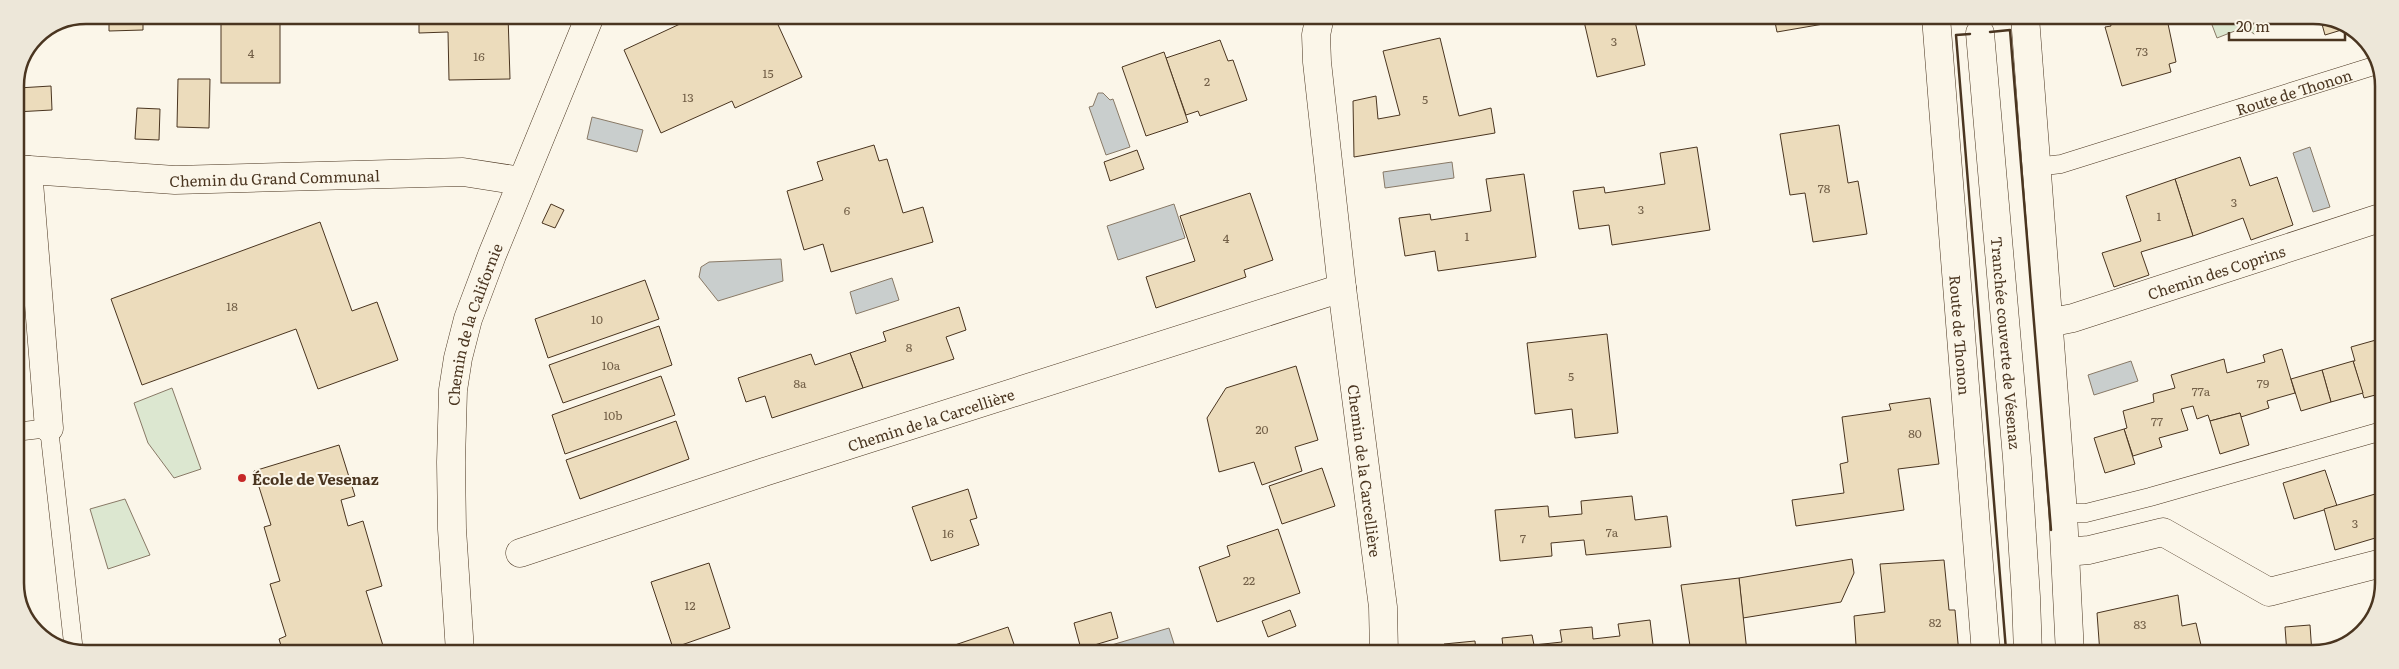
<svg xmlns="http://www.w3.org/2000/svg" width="2399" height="669" viewBox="0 0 2399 669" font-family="Literata,serif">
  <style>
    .green { fill: #dce7d0; stroke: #887966 }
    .water { fill: #c9cecd; stroke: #887966 }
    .building { fill: #ecdcbc; stroke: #4a3520 }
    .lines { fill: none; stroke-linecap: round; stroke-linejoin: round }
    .lane-casing { stroke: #4a3520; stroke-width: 19 }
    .street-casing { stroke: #4a3520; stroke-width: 29 }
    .secondary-casing { stroke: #4a3520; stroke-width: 29 }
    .primary-casing { stroke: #4a3520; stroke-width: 29 }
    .lane { stroke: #fbf6e9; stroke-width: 18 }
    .street { stroke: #fbf6e9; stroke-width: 28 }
    .secondary { stroke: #fbf6e9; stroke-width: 28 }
    .primary { stroke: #fbf6e9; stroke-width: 28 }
    .wall { stroke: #4a3520; stroke-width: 2.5 }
    .poi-dot { fill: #c62828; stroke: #fbf6e9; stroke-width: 2 }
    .labels { text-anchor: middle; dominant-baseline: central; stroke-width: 4; stroke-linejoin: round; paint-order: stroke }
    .number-label { font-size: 12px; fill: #725f47 }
    .street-label { font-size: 15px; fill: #4a3520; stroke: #fbf6e9 }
    .poi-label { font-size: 15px; font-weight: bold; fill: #4a3520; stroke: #fbf6e9; text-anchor: start }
    .rim { fill: none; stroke: #4a3520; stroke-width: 2.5 }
  </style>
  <rect width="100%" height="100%" fill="#fbf6e9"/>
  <g class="green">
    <polygon points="2209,17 2260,17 2265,28 2254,34 2245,27 2217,38"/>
    <polygon points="172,388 201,469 174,478 148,443 134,403"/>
    <polygon points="125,499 150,555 108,569 90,509"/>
  </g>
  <g class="water">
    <polygon points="1098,93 1103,93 1110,100 1113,99 1130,147 1106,155 1089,107 1093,106"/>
    <polygon points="592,117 643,130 637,152 587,139"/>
    <polygon points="2310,147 2330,207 2313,212 2293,153"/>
    <polygon points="1452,162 1454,178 1385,188 1383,172"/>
    <polygon points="1174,204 1185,238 1118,260 1107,226"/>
    <polygon points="781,259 783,281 718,301 699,277 701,267 709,262"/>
    <polygon points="892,278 899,300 856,314 850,292"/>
    <polygon points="2131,361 2138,381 2094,395 2088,375"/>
    <polygon points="1169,628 1177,653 1099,653 1098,649"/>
  </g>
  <g class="building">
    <polygon points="109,15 143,15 143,30 109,31"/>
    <polygon points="419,15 508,15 510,79 449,80 448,32 419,33"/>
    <polygon points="714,16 774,16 802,77 735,108 732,101 661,133 624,50 695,17 697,23"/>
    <polygon points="1583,17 1634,17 1645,65 1597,77"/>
    <polygon points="1774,17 1864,17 1777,32"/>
    <polygon points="2109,17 2154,17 2155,19 2163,17 2167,19 2176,62 2169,64 2171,72 2122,86 2105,27 2111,26"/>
    <polygon points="2320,17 2331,17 2348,28 2325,35"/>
    <rect x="221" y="22" width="59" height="61"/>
    <polygon points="1440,38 1459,116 1491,108 1495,133 1354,157 1353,101 1376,96 1378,119 1400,115 1383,51"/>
    <polygon points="1220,40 1228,61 1233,60 1247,100 1200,116 1198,111 1186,115 1166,58"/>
    <polygon points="1164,52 1188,122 1146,136 1122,67"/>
    <polygon points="178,79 210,79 209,128 177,127"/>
    <polygon points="17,80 18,88 51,86 52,110 15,112 15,86"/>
    <polygon points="137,108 160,109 159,140 135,139"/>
    <polygon points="1839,125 1848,183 1858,181 1867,234 1813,242 1805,193 1790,195 1780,134"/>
    <polygon points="874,145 879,161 887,159 903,213 923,207 933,242 831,272 823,244 804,250 787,191 823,180 817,162"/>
    <polygon points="1697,147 1710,230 1612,245 1609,225 1579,229 1573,191 1604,187 1605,193 1665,184 1660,153"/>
    <polygon points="1137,150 1144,169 1110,181 1104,162"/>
    <polygon points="2240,157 2250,186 2277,177 2293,225 2251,240 2243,218 2193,236 2175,179"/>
    <polygon points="1524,174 1536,257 1438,271 1435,251 1405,256 1399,218 1430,214 1431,220 1491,211 1486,179"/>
    <polygon points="2175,179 2193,236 2141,252 2149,275 2114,287 2102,253 2141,241 2126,196"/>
    <polygon points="1250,193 1273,260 1244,270 1246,277 1156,308 1146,277 1195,261 1180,216"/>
    <polygon points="551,204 564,210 555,228 542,223"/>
    <polygon points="320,222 352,311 377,302 398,360 318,389 296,329 142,385 111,299"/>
    <polygon points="645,280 659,319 548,358 535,319"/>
    <polygon points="959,307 966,330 946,337 954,359 863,388 850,353 886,341 883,332"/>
    <polygon points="659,326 672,365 563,403 549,365"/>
    <polygon points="1607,334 1618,433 1575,438 1572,409 1535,414 1527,343"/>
    <polygon points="2383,338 2383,393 2364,398 2353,361 2355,361 2351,347"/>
    <polygon points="2282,349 2295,393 2267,401 2269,408 2241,417 2240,413 2210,421 2208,415 2197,419 2193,406 2181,409 2188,430 2159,438 2162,447 2133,456 2124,429 2127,428 2123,411 2154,402 2153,394 2175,388 2171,375 2224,359 2227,373 2265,362 2263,355"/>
    <polygon points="850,353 863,388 772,418 765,396 746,402 738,378 811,354 815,365"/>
    <polygon points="2353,361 2363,393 2331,402 2322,370"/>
    <polygon points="1296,366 1318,440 1295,447 1302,471 1262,485 1254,462 1219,472 1207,418 1226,388"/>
    <polygon points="2322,370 2331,402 2301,411 2291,379"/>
    <polygon points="661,376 675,415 565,454 552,415"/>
    <polygon points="1930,398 1939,464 1898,469 1904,510 1796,526 1792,500 1844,493 1840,464 1848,462 1842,417 1891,410 1889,404"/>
    <polygon points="2240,413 2249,445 2220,454 2210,421"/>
    <polygon points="676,421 689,459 580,499 566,460"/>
    <polygon points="2124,429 2135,464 2105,473 2094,438"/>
    <polygon points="339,445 355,496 341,500 348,526 363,521 382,586 366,591 385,652 283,652 279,639 286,636 270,584 280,581 264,527 271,525 254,471"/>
    <polygon points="1322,468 1335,506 1282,524 1269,486"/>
    <polygon points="2325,470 2337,506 2294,519 2283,483"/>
    <polygon points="968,489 977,518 970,520 979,545 931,561 912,507"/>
    <polygon points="2382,492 2382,536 2335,550 2324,509"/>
    <polygon points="1632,496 1635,520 1667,516 1671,547 1586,555 1584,540 1551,543 1552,556 1500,561 1495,510 1548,506 1549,517 1582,514 1581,501"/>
    <polygon points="1278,529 1300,593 1217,622 1199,567 1230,556 1227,546"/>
    <polygon points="1852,559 1854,573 1841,602 1743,618 1739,578"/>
    <polygon points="1944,560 1949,610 1955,610 1959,654 1818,653 1817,648 1856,645 1854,616 1885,612 1880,564"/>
    <polygon points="709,563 730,628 673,648 651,582"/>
    <polygon points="1739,578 1747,652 1691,653 1681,585"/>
    <polygon points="2178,595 2182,626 2196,623 2203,654 2100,654 2097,613"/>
    <polygon points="1290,610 1296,626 1268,637 1262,621"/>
    <polygon points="1111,612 1118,638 1081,649 1074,623"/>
    <polygon points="1650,620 1654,653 1416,653 1445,650 1444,644 1475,641 1476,651 1503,647 1502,638 1532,635 1534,645 1562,642 1560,630 1592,627 1593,639 1620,636 1618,624"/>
    <polygon points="2310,625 2312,654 2287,654 2285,627"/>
    <polygon points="1008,627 1017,653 947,653 946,648"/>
  </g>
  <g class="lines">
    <defs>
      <g id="lane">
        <path id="s1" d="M2036 167 2061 164 2377 65"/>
        <polyline points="15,432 49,428 74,652"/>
        <polyline points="2063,513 2086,513 2150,497 2382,431"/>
      </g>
      <g id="street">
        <path id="s2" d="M1320 16 1316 35 1317 62 1342 288 1383 607 1384 653"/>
        <path id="s3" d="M15 169 175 180 463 172 521 181"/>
        <polyline points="28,170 49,428"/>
        <path id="s4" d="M2048 323 2073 318 2383 217"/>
        <polyline points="2066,552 2089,550 2163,532 2269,592 2382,563"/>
        <path id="s5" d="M520 553 764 472 1342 288"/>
        <path id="s6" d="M460 652 452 529 451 462 453 390 458 358 468 319 492 255 590 16"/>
      </g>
      <g id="secondary">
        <path id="s7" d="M1936 17 1986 654"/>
        <polyline points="2025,17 2063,513 2070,654"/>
      </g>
      <g id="primary">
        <path id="s8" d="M1980 33 2017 458 2026 597 2028 654"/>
      </g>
    </defs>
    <use href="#lane" class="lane-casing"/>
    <use href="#street" class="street-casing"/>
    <use href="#secondary" class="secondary-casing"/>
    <use href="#primary" class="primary-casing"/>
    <use href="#lane" class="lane"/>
    <use href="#street" class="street"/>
    <use href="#secondary" class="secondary"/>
    <use href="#primary" class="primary"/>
    <g class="wall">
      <polyline points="1990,32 2010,30 2051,530"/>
      <polyline points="1970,34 1956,35 2006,650"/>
    </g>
  </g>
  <circle class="poi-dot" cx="242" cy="478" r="5"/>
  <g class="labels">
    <g class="number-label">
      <text x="1614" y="41">3</text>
      <text x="2142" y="51">73</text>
      <text x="251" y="53">4</text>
      <text x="479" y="56">16</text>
      <text x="768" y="73">15</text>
      <text x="1207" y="81">2</text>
      <text x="688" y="97">13</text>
      <text x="1425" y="99">5</text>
      <text x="1824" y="188">78</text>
      <text x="2234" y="202">3</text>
      <text x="1641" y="209">3</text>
      <text x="847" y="210">6</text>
      <text x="2159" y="216">1</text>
      <text x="1467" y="236">1</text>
      <text x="1226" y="238">4</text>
      <text x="232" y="306">18</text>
      <text x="597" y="319">10</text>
      <text x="909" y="347">8</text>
      <text x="611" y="365">10a</text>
      <text x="1571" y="376">5</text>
      <text x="800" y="383">8a</text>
      <text x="2263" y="383">79</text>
      <text x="2201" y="391">77a</text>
      <text x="613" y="415">10b</text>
      <text x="2157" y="421">77</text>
      <text x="1262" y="429">20</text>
      <text x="1915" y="433">80</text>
      <text x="2355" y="523">3</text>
      <text x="1612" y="532">7a</text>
      <text x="948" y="533">16</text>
      <text x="1523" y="538">7</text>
      <text x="1249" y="580">22</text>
      <text x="690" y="605">12</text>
      <text x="1935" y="622">82</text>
      <text x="2140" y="624">83</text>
    </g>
    <g class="street-label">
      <text stroke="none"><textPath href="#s1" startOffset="269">Route de Thonon</textPath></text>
      <text stroke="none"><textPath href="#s3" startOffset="260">Chemin du Grand Communal</textPath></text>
      <text stroke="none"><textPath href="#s4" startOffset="176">Chemin des Coprins</textPath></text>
      <text stroke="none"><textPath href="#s6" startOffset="331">Chemin de la Californie</textPath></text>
      <text stroke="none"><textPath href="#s7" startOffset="319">Route de Thonon</textPath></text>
      <text stroke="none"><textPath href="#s8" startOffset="311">Tranchée couverte de Vésenaz</textPath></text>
      <text stroke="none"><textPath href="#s5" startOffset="432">Chemin de la Carcellière</textPath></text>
      <text stroke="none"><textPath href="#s2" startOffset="458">Chemin de la Carcellière</textPath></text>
    </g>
    <g class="poi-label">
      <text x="252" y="478">École de Vesenaz</text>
    </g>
  </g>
  <path d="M0 0H2399V669H0ZM86 24H2313A62 62 0 0 1 2375 86V583A62 62 0 0 1 2313 645H86A62 62 0 0 1 24 583V86A62 62 0 0 1 86 24Z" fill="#ede7d9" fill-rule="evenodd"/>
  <path class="rim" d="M86 24H2313A62 62 0 0 1 2375 86V583A62 62 0 0 1 2313 645H86A62 62 0 0 1 24 583V86A62 62 0 0 1 86 24Z"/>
  <path d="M2229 32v8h116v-8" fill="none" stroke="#4a3520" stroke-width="2.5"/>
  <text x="2236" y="32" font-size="15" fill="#4a3520" stroke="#fbf6e9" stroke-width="4" paint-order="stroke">20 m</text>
</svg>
